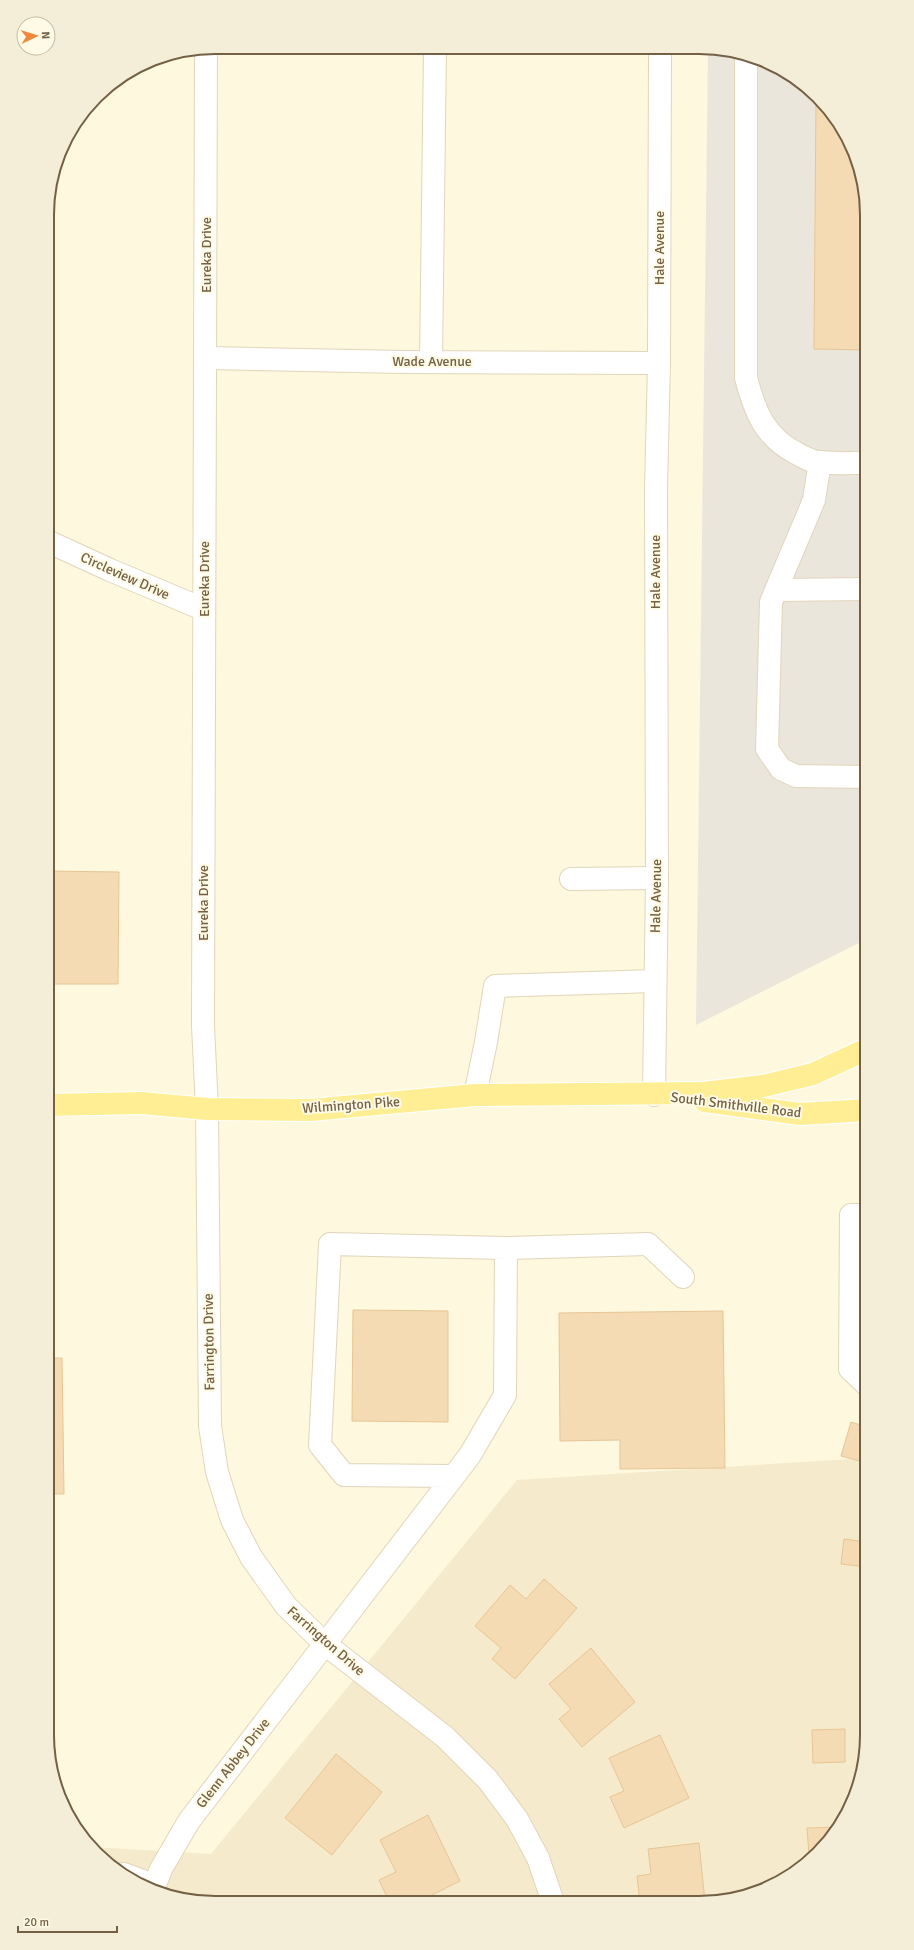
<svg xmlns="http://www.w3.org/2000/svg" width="914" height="1950" viewBox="0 0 914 1950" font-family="Signika,sans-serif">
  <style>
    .residential { fill: #f5ebcc }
    .industrial { fill: #ebe6db }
    .building { fill: #f4dbb4; stroke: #e7c594 }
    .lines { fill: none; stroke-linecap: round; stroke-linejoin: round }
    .minor-casing { stroke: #e1d5ba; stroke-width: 24 }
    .major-casing { stroke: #fff; stroke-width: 24 }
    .minor { stroke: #fff; stroke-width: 22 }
    .major { stroke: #ffee93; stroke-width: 22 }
    .labels { text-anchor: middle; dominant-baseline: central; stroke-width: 4; stroke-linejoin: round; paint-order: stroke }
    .street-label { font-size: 14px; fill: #746045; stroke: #fffae5 }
    .rim { fill: none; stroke: #746045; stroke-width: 2 }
  </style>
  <rect width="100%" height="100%" fill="#fdf8de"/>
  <polygon class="residential" points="867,1458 867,1746 854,1799 832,1837 792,1875 743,1897 699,1903 183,1900 141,1886 104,1861 92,1847 211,1854 517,1480"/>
  <polygon class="industrial" points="708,50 731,50 773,64 810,89 844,131 861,171 867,215 867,939 696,1025"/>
  <g class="building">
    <polygon points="816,97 844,131 861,171 867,215 867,350 814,349"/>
    <polygon points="47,871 119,872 118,984 47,984"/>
    <polygon points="47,1234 52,1304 47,1305"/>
    <polygon points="353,1310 448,1311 448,1422 352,1421"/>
    <polygon points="723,1311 725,1468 620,1469 620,1440 560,1441 559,1313"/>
    <polygon points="47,1358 62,1358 64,1494 47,1494"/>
    <polygon points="851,1422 867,1427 867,1463 841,1456"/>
    <polygon points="844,1539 867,1542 865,1556 867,1556 867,1567 841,1564"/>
    <polygon points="544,1579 577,1608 515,1679 492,1659 501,1648 475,1626 510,1585 526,1599"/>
    <polygon points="591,1648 635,1702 582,1747 559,1719 571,1709 549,1684"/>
    <polygon points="845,1729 845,1762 813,1763 812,1730"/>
    <polygon points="660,1735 689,1798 624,1828 610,1797 624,1791 609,1758"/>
    <polygon points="336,1754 382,1792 332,1855 285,1818"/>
    <polygon points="428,1815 460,1881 420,1901 412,1901 409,1896 398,1901 389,1901 379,1880 396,1872 380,1840"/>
    <polygon points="838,1827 832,1837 814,1854 809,1855 807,1828"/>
    <polygon points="699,1843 705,1902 640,1903 637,1876 651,1874 648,1849"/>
  </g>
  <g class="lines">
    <defs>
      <g id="minor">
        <polyline points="206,49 203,1026 207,1109 210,1426 217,1472 232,1520 251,1557 286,1606 325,1644 445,1737 488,1780 517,1819 538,1858 553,1902"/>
        <path d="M746 55V378C755 412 765 438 798 454 805 458 812 462 821 462 836 464 852 463 867 463"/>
        <polyline points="206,358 403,362 659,363"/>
        <polyline points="431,361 435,48"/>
        <polyline points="820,462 814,500 771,602 767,749 781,769 796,776 867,777"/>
        <polyline points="47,541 110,570 203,609"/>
        <polyline points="777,590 867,589"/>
        <polyline points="571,879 657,878"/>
        <polyline points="475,1095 486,1042 495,986 655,981"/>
        <polyline points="654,1095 657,878 656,489 659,363 660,50"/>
        <polyline points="506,1248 648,1244 683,1277"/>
        <polyline points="867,1385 850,1369 851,1215 867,1215"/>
        <polyline points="124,1874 154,1885"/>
        <polyline points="153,1890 161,1869 189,1821 454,1476 470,1455 505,1395 506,1248 330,1244 320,1445 344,1475 454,1476"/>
      </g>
      <g id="major">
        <polyline points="705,1101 800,1114 867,1110"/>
        <polyline points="47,1105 142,1103 207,1109 311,1110 475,1095 703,1093 763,1086 813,1074 867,1049"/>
      </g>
    </defs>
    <use href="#minor" class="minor-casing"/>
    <use href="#major" class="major-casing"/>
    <use href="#minor" class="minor"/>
    <use href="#major" class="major"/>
  </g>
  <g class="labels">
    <g class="street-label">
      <text transform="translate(659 248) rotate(-90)">Hale Avenue</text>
      <text transform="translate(206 255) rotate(-90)">Eureka Drive</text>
      <text x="432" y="361">Wade Avenue</text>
      <text transform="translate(655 572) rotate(-90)">Hale Avenue</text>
      <text transform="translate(125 576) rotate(24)">Circleview Drive</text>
      <text transform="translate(204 579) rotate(-90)">Eureka Drive</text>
      <text transform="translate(656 896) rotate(-89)">Hale Avenue</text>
      <text transform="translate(203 903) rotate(-90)">Eureka Drive</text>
      <text transform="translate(351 1105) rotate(-4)">Wilmington Pike</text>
      <text transform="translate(736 1105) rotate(7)">South Smithville Road</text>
      <text transform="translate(209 1342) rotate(-91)">Farrington Drive</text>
      <text transform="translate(326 1641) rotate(41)">Farrington Drive</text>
      <text transform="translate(233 1763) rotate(-52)">Glenn Abbey Drive</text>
    </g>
  </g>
  <path d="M0 0H914V1950H0ZM215 54H699A161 161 0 0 1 860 215V1735A161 161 0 0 1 699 1896H215A161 161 0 0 1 54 1735V215A161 161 0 0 1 215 54Z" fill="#f4eed8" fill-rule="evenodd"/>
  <path class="rim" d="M215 54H699A161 161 0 0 1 860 215V1735A161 161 0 0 1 699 1896H215A161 161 0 0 1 54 1735V215A161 161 0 0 1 215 54Z"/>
  <g transform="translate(36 36) rotate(86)"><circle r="19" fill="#fffae5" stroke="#c7bca5"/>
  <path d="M0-3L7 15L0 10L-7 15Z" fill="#ee893c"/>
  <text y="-6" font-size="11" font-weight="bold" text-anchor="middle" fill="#746045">N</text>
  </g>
  <path d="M18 1926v6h99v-6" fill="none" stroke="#746045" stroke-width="2"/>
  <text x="24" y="1926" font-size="12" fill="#746045" stroke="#fffae5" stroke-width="3" paint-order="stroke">20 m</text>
</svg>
